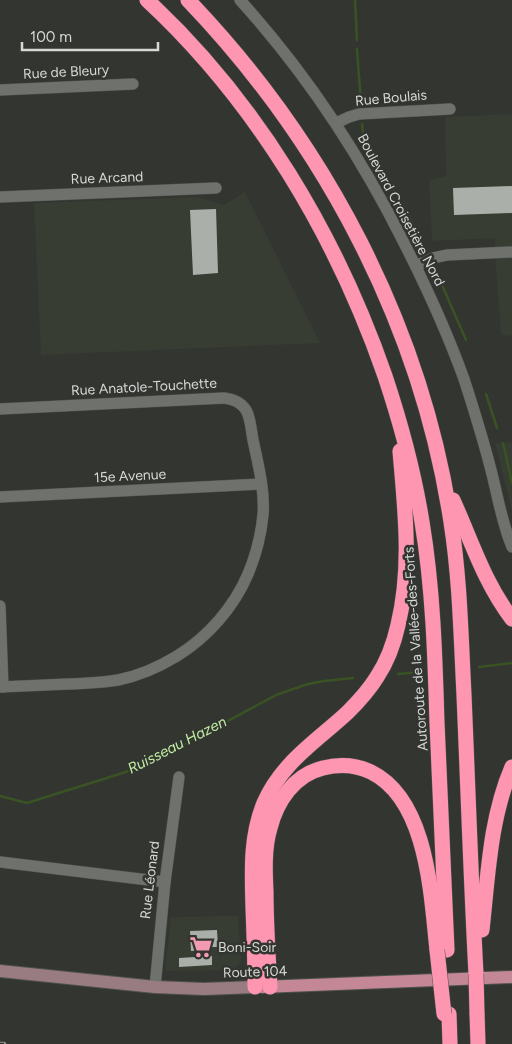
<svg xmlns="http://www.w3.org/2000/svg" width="512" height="1044" viewBox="0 0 512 1044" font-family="Figtree,sans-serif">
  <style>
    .built { fill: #373d33 }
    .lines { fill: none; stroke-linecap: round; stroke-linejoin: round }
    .stream { stroke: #395324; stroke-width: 2.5 }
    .building { fill: #abafa9 }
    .minor-casing { stroke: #4f524e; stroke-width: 12 }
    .secondary-casing { stroke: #4f524e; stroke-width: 14 }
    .primary-casing { stroke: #4f524e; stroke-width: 14 }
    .motorway-casing { stroke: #4f524e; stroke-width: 16 }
    .minor { stroke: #6e716c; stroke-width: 11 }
    .secondary { stroke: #997c81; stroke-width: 12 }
    .primary { stroke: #c48795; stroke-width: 12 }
    .motorway { stroke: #fe95b1; stroke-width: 15 }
    .rail-casing { stroke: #929490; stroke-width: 4.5 }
    .rail { stroke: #333531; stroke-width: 2.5; stroke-dasharray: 8; stroke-linecap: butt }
    .motorway-bridge-casing { stroke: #4f524e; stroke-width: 16; stroke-linecap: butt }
    .motorway-bridge { stroke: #fe95b1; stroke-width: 15 }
    .labels { text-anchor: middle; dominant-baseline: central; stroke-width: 5; stroke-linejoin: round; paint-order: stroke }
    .street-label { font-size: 14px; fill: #d7d9d6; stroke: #333531 }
    .poi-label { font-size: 14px; fill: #d7d9d6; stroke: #333531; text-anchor: start }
    .water-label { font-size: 15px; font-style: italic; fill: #c1eda2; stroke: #333531 }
  </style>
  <rect width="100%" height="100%" fill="#333531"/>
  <g class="built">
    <polygon points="512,114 512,336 501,335 496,267 495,238 432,241 429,180 446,176 445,117"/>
    <polygon points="245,192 320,343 41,355 34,203 197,197 224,205"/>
    <polygon points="512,442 512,511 495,443"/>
    <polygon points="238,916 241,962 234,970 165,971 171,917"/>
  </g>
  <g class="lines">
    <g class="stream">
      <polyline points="355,0 357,40"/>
      <polyline points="357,49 361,103"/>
      <polyline points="362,124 363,134 380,166"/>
      <polyline points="387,179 405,209 426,250"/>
      <polyline points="435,269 466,340"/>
      <polyline points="486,394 497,428"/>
      <polyline points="503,443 512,483"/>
      <polyline points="479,667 512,663"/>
      <polyline points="398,674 419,672"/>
      <polyline points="0,796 27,803 126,772 187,743 276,695 308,684 324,681 353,678"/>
    </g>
  </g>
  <g class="building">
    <polygon points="512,186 512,213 454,215 453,188"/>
    <polygon points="216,209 218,273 193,275 190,210"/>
    <polygon points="217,930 218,947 211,947 211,950 191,951 190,931"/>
    <polygon points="212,956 212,965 179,967 179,958"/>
  </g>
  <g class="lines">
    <defs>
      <g id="minor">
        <path d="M240 0C306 73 359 153 403 241 426 286 447 332 464 379 474 410 484 442 492 474 498 498 502 523 512 547"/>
        <polyline points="0,90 133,84"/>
        <polyline points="336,123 349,117 359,114 450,109"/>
        <polyline points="0,197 216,188"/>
        <polyline points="416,266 433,258 447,255 512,252"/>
        <path d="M0 409 224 398C233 399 241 402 246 410 251 419 251 430 253 440 258 464 265 490 263 515 261 535 256 555 248 574 234 607 208 637 177 656 159 667 138 676 118 680 102 683 85 683 68 684 46 685 23 686 0 687"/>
        <polyline points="0,497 261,484"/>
        <polyline points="0,606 3,687"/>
        <polyline points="0,862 165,882"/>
        <polyline points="155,987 165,882 179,777"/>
      </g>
      <polyline id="secondary" points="0,971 155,987 204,989 255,987"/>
      <polyline id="primary" points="262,987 512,977"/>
      <g id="motorway">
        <path d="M147 0C257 102 336 235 385 376 401 424 414 472 422 522 433 588 435 655 437 723 440 798 443 874 447 950"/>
        <path d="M188 0C325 143 421 325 451 522 460 579 461 638 464 695 468 788 471 881 476 974"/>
        <path d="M453 500C472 542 484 582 512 619"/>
        <path d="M482 930C488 876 490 818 512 767"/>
        <path d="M255 987C255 961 254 934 253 908 252 872 250 837 264 803 282 762 317 741 348 712 359 701 369 690 377 677 387 662 394 643 398 625 412 567 405 510 400 451"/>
        <path d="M270 987C268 955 266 923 266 892 265 871 264 848 270 828 277 801 294 775 323 768 339 764 356 765 371 772 428 800 431 896 437 950"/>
        <polyline points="477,1013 478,1044"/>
        <polyline points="449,1014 450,1044"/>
      </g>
    </defs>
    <use href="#minor" class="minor-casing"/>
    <use href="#secondary" class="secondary-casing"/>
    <use href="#primary" class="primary-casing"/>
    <use href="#motorway" class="motorway-casing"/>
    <use href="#minor" class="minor"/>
    <use href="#secondary" class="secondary"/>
    <use href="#primary" class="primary"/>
    <use href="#motorway" class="motorway"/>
    <defs>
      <polyline id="rail" points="0,1044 4,1044"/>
    </defs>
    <use href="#rail" class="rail-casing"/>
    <use href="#rail" class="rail"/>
    <defs>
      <g id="motorway-bridge">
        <polyline points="437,950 444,1014"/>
        <polyline points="476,974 477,1013"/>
      </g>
    </defs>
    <use href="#motorway-bridge" class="motorway-bridge-casing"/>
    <use href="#motorway-bridge" class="motorway-bridge"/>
  </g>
  <defs>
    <symbol id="supermarket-bare" viewBox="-9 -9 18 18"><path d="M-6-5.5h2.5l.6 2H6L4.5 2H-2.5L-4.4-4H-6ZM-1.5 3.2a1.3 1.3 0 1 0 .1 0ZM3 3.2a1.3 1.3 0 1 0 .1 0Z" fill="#f19ab1" stroke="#333531" stroke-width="2.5" paint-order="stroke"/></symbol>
  </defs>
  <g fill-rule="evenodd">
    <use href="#supermarket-bare" x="185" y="931" width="32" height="32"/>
  </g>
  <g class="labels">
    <g class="street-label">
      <text transform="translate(66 72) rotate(-3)">Rue de Bleury</text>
      <text transform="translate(391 98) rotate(-5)">Rue Boulais</text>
      <text transform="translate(107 178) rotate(-2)">Rue Arcand</text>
      <text transform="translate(401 210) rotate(62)">Boulevard Croisetière Nord</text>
      <text transform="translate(144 387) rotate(-3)">Rue Anatole-Touchette</text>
      <text transform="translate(130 476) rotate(-3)">15e Avenue</text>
      <text transform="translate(416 649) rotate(-94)">Autoroute de la Vallée-des-Forts</text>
      <text transform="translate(150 880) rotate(-83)">Rue Léonard</text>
      <text transform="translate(255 972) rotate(-2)">Route 104</text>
    </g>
    <g class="poi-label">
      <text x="218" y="947">Boni-Soir</text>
    </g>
    <g class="water-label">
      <text transform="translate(177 745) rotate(-27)">Ruisseau Hazen</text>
    </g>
  </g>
  <path d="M22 42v8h136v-8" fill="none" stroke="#d7d9d6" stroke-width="2.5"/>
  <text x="30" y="42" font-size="15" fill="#d7d9d6" stroke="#333531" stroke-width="4" paint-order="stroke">100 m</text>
</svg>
